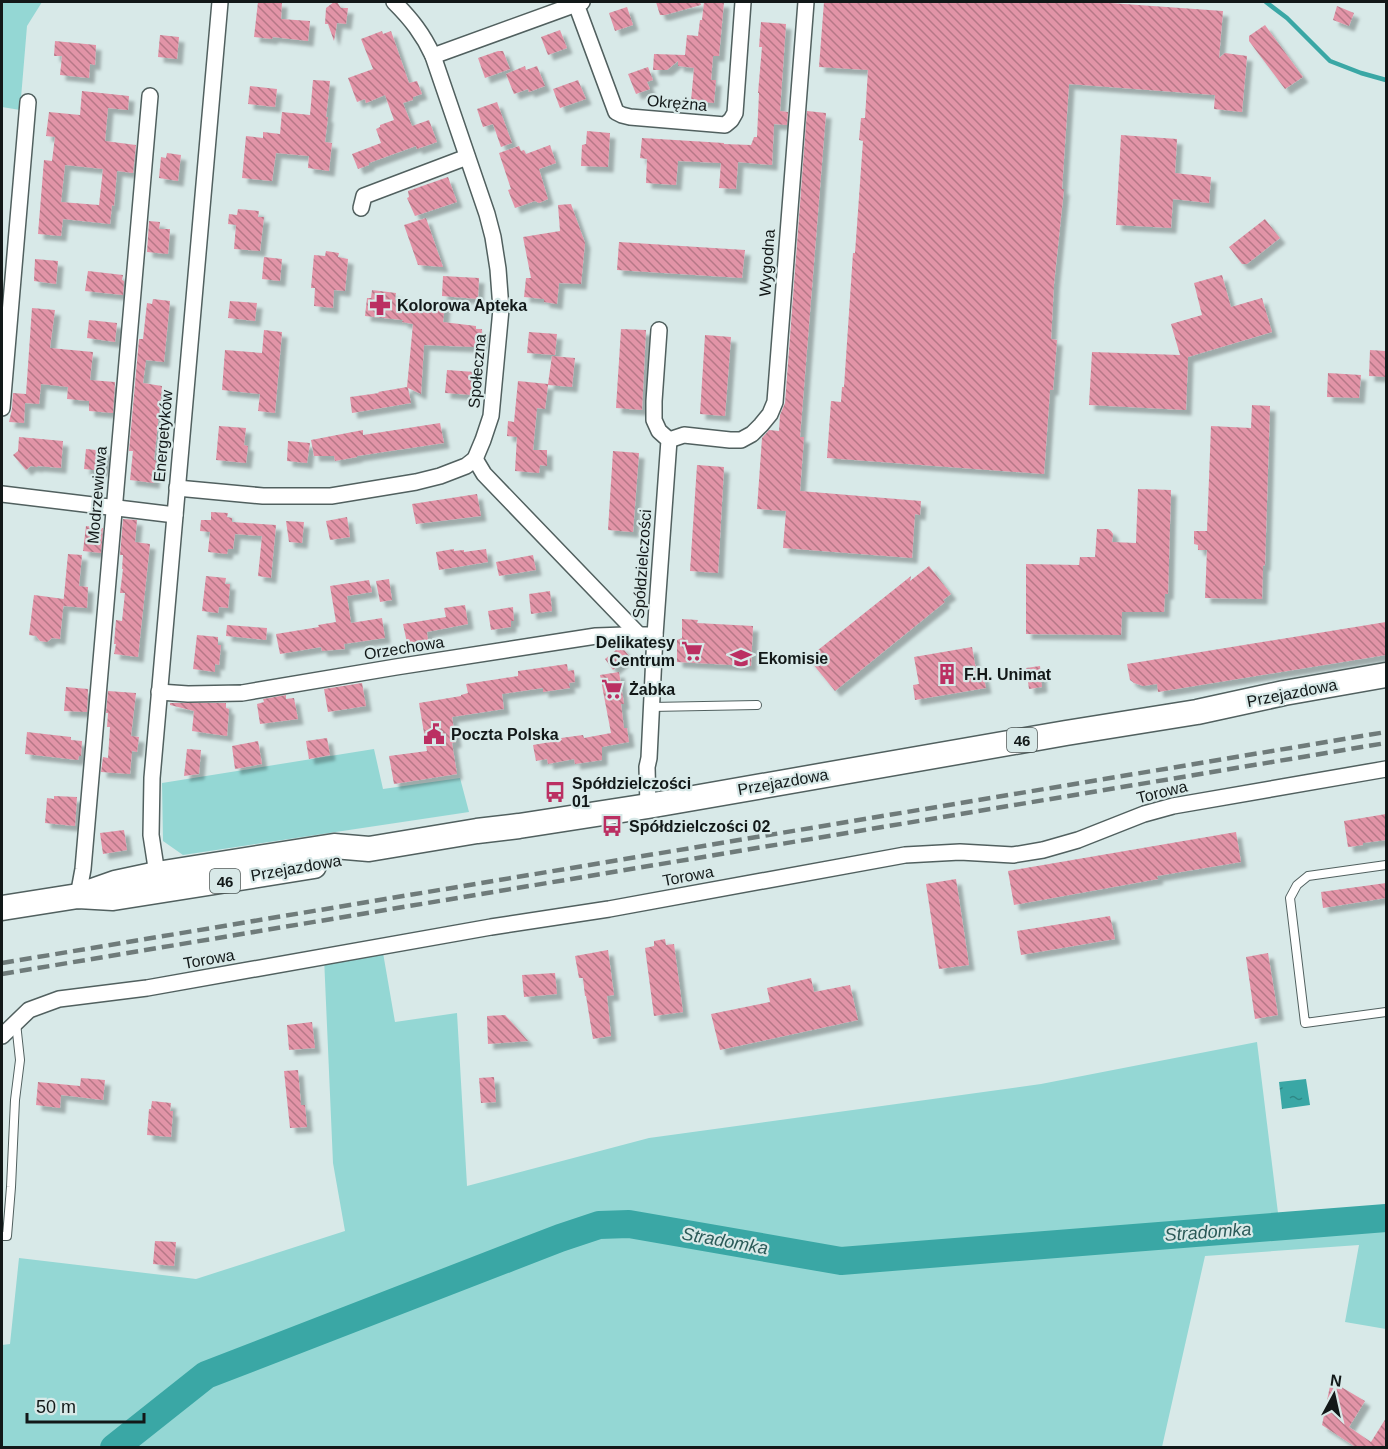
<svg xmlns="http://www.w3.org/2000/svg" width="1388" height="1449" viewBox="0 0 1388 1449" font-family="Arial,sans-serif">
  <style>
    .green { fill: #94d7d4 }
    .water { fill: url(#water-ripples) }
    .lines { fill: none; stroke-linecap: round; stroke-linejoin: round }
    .stream { stroke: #3aa7a5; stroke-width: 4.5 }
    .river { stroke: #3aa7a5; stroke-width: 28 }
    .building { fill: url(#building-back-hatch); fill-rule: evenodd; filter: url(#shadow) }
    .lane-casing { stroke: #51605f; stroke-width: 10 }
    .street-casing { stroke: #51605f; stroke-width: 18 }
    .primary-casing { stroke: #51605f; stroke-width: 27 }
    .lane { stroke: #fff; stroke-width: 8 }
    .street { stroke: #fff; stroke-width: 15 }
    .primary { stroke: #fff; stroke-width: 24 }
    .rail { stroke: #6f7b7a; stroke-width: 4.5; stroke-dasharray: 12 6; stroke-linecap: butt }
    .labels { text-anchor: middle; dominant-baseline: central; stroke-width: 4.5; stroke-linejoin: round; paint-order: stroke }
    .shield { fill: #d8e9e8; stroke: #4d5756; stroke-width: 1.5 }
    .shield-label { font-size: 15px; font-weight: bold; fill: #121818 }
    .street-label { font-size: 16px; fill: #121818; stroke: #d8e9e8 }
    .poi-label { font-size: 16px; font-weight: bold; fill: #121818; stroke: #d8e9e8; text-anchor: start }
    .water-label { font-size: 18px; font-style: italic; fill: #2b5a58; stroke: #d8e9e8 }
  </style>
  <defs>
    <pattern id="water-ripples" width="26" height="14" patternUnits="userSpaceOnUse" patternTransform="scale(1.5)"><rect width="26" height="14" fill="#3aa7a5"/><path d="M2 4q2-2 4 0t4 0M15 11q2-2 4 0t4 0" fill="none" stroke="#2f8785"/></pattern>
    <pattern id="building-back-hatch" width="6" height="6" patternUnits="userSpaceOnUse" patternTransform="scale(1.5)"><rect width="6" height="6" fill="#e294a7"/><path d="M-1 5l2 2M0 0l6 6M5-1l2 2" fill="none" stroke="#b67887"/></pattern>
    <filter id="shadow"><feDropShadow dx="5.5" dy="5.5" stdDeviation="1.5" flood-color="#0004"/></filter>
  </defs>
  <rect width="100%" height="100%" fill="#d8e9e8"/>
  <g class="green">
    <polygon points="2,2 42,2 27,26 20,110 2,107"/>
    <polygon points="374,749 383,789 460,778 469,812 183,855 163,841 162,783"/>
    <polygon points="382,947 395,1022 457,1013 467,1186 649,1138 1041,1084 1257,1042 1278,1213 1386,1206 1386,1329 1345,1322 1359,1245 1205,1256 1162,1447 2,1447 2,1345 10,1344 19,1258 196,1279 345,1231 333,1163 324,957"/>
  </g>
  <polygon class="water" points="1306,1079 1310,1105 1282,1109 1279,1082"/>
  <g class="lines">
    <polyline class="stream" points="1266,2 1287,18 1330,61 1361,73 1386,80"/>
    <polyline class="river" points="114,1448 206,1375 560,1238 599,1225 629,1224 841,1261 1386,1218"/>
  </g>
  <g class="building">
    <polygon points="258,2 282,2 281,19 310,21 308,41 273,37 272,39 254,37"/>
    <polygon points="334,2 337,2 341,8 348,8 346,24 337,23 334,41 328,24 325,24 326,8"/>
    <polygon points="656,2 700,2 701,5 665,15 660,15"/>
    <polygon points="704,2 724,2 719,56 713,56 711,80 716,80 714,103 691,101 694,68 678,66 678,61 667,70 653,70 654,54 685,55 687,35 698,36 700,20 702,20"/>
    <polygon points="824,2 1096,2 1223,11 1219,58 1225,53 1247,56 1242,112 1214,109 1215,95 1069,84 1062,189 1064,189 1054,284 1051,339 1057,340 1053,390 1050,390 1044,474 827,458 831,401 841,402 842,387 844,387 853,253 855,253 863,141 859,140 861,118 865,118 868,70 819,67"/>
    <polygon points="1337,6 1354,13 1349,26 1333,20"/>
    <polygon points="627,7 633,25 615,31 609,13"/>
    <polygon points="761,22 786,24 780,111 788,112 787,125 774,124 772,165 738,162 736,189 719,188 721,163 678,161 676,185 646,183 647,159 640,158 642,138 724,143 724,144 751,145 754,137 757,137 759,93 758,93 762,47 759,47"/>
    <polygon points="1265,25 1303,77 1285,89 1249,41 1249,36"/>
    <polygon points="560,30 567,48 548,55 541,37"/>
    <polygon points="382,31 383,34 391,31 409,83 417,81 422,94 413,97 413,100 403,103 412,126 429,120 437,142 417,149 416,146 369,163 369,165 358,169 352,154 381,143 376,129 380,127 380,125 394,120 385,95 366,103 365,99 357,102 348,78 373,69 361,39"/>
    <polygon points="160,35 179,37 177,59 158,57"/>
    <polygon points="55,41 96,45 95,65 90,64 89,78 60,75 62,56 54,56"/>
    <polygon points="498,51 503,51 510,69 485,78 478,58"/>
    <polygon points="525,66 526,70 537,66 545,86 529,92 528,89 514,94 506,74"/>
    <polygon points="648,67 653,80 647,82 650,89 636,94 628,74"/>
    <polygon points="313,80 330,81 326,117 328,117 325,142 332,143 329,171 308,168 309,156 276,153 272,181 242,178 246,136 263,138 263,132 280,134 282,112 310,115"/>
    <polygon points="578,80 586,99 560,108 553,89"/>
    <polygon points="250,86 277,89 275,107 248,104"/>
    <path d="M82 91 129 96 128 110 108 108 105 141 136 145 133 173 117 171 114 206 112 205 110 224 63 219 61 236 38 234 44 160 52 161 55 137 46 136 49 112 80 115ZM65 165 103 169 99 205 61 202Z"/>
    <polygon points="497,102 512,143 501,147 493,124 483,127 477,109"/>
    <polygon points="807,111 826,113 800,437 804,437 800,491 921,501 920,515 915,514 912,558 783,548 786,511 757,509 762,438 769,430 779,431 780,415 785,403"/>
    <polygon points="587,131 610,133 608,167 581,166 582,145 586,144"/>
    <polygon points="1121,135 1177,139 1175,173 1211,177 1209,203 1173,199 1171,228 1116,225"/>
    <polygon points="550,145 556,163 539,169 548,199 539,203 535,201 515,208 508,190 511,189 499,153 519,146 521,151 524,150 526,154"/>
    <polygon points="167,153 181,155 178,181 159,178 161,157 166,158"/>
    <polygon points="448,177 457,202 415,216 407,198 409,197 408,191"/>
    <polygon points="571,204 585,243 581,284 559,283 557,304 544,302 544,299 524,297 526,278 531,278 523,237 560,231 558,205"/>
    <polygon points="238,209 259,211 258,217 264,217 260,251 234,249 236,225 228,224 229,214 237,215"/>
    <polygon points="426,218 443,267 418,265 404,225"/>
    <polygon points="1265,219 1280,238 1247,264 1242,264 1229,247"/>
    <polygon points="149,221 160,222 159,229 170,229 168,254 147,252"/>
    <polygon points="619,242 745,250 742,278 617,270"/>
    <polygon points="326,251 339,253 338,257 348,259 345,291 334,290 333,308 314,306 315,288 311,288 314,255 325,256"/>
    <polygon points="264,257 282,259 280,281 262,279"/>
    <polygon points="35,259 58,261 56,284 34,281"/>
    <polygon points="88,271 123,275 122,280 124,281 123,295 85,291"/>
    <polygon points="1222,275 1231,307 1262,298 1272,332 1188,357 1186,410 1089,405 1092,352 1180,355 1171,324 1202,315 1194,283"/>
    <polygon points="443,276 479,278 478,299 442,296"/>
    <polygon points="372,290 396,293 395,300 445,305 443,322 476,326 476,329 482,329 481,345 474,344 474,347 424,345 421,394 408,388 411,403 352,413 350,397 379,393 378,392 407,387 413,324 402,322 403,320 365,316 367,298 371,298"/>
    <polygon points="153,299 170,301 164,362 146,360 143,383 162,386 154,460 156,460 154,483 130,480 133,451 129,451 139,339 143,339 147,303 152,304"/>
    <polygon points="230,301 257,303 255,321 228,318"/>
    <polygon points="32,308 55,310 50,348 93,352 90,380 115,382 113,413 89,411 89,401 67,399 68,387 41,384 39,404 25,403 24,423 9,422 12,409 13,393 26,394"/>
    <polygon points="89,320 117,323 115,342 87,338"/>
    <polygon points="621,329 646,330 642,410 616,408"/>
    <polygon points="264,330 282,332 275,413 258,411 260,394 222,390 225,350 262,353"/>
    <polygon points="529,332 557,334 555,355 527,353"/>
    <polygon points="705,335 731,337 725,416 700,414"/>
    <polygon points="1370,350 1386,351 1386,377 1369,376"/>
    <polygon points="552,356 575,358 572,387 548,385 545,409 537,408 533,450 547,450 547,466 540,465 539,473 515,471 517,437 507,436 508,421 514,422 518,381 548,384"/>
    <polygon points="447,370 475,372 473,395 445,393"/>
    <polygon points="1328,373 1361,375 1359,398 1327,397"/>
    <polygon points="1252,405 1270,406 1265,565 1263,566 1262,599 1205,598 1207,550 1198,550 1198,545 1194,544 1194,531 1207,531 1211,426 1251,428"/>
    <polygon points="440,423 444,443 357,456 357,457 335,461 334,456 314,456 311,440 363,430 363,435"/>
    <polygon points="219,426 246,428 244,445 248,446 246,463 216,460"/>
    <polygon points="19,437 63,441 61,468 38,466 37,467 31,466 26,470 13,455 18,451"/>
    <polygon points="288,441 310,443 307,463 287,461"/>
    <polygon points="86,449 106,451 104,471 84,469"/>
    <polygon points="613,451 639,453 633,532 608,530"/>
    <polygon points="697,465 724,467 718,573 690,571"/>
    <polygon points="1138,489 1171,490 1168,594 1165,594 1164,612 1122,612 1121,635 1026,634 1026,564 1079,565 1080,557 1095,557 1097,529 1108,529 1111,531 1113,534 1112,542 1136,543"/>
    <polygon points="477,494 481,516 416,524 412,504"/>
    <polygon points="211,512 228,513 227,517 232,518 232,522 276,525 271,578 258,576 262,536 235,534 233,549 228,549 227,554 208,552 210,532 200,531 201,520 211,520"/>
    <polygon points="347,517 350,537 330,540 326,521"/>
    <polygon points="123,519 137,520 135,542 150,544 138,657 114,654 116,644 114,644 116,620 122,621 125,593 120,593 123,569 122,569 123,555 120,555"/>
    <polygon points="286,521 304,522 302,543 289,542"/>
    <polygon points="86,526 103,528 101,553 83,551"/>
    <polygon points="454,549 454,551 464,550 464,552 486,549 488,562 439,570 436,552"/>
    <polygon points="68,554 82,555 79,586 88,587 87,608 63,606"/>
    <polygon points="533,555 536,570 499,576 496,562"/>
    <polygon points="929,566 951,594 943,600 945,602 835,691 808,658 911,576 910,581"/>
    <polygon points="206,576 226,578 225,584 230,584 228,608 219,607 218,613 202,611"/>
    <polygon points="389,579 392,600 380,602 376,581"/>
    <polygon points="369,580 372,592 347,596 351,623 382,618 385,638 344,644 345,649 322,651 321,647 280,654 276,634 319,627 318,625 336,622 330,586"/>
    <polygon points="550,591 552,611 531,614 529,594"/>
    <polygon points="34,595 64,599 60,639 52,638 47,642 40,641 36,636 29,635"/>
    <polygon points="465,605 468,624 427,632 428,640 407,643 403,624 446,617 444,608"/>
    <polygon points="513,607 514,621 511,621 511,627 491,630 488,611"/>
    <polygon points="682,619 698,620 697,623 753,626 751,666 677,662 677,640 682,638"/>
    <polygon points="1386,622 1386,655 1158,692 1157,684 1143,686 1134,683 1130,680 1127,664"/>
    <polygon points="227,625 267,628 266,640 226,636"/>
    <polygon points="197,635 218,637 218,645 221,645 219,665 215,664 215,672 193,669"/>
    <polygon points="621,646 629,656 613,670 605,659"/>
    <polygon points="972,647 977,675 983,674 986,688 915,700 913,685 919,684 914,657"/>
    <polygon points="567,664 568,671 574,670 575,682 569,683 570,688 543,692 543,688 502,694 504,709 452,717 456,742 452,743 457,774 394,784 389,756 427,751 419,703 461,696 461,695 468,693 466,684 518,676 518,671"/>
    <polygon points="1040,666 1042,687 1029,689 1026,668"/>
    <polygon points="619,672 624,704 621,704 624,728 627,728 629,742 602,747 602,760 575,764 574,759 548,764 547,759 536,761 533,745 562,740 561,738 583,735 584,738 611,733 600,675"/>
    <polygon points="362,683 366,706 328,712 324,689"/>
    <polygon points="66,687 88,689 87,712 64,711"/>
    <polygon points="108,691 136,693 131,736 139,737 137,752 132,751 130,774 101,772 103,757 108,758 110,727 107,727 108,713 106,713"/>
    <polygon points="286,695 286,699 294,698 298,719 260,724 257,704 264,702 263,699"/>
    <polygon points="170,703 226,703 226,708 229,709 227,736 192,731 194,711 170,705"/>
    <polygon points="27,732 71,737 71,740 82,741 81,756 79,756 78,760 25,754"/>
    <polygon points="327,738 330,755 309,759 306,741"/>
    <polygon points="258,741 262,764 235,769 232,746"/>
    <polygon points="187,749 201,750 199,774 184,776"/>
    <polygon points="54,796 77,797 75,826 45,823 47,798 54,799"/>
    <polygon points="1386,814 1386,840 1363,843 1363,845 1348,847 1344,821"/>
    <polygon points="124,830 127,850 103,854 100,833"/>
    <polygon points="1236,832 1241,862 1157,876 1158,879 1014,905 1008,871"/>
    <polygon points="956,879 969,965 939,969 926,884"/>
    <polygon points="1386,883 1386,898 1323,908 1321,892"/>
    <polygon points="1110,916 1115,939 1021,955 1017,931"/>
    <polygon points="665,939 666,945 674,944 683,1012 654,1016 645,948 654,946 654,941"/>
    <polygon points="608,950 614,995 607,996 611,1036 593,1039 586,996 585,996 583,978 579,978 575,956"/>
    <polygon points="1268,953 1278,1015 1255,1019 1246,957"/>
    <polygon points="555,973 557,994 524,997 522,975"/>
    <polygon points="811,978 814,992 850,985 858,1020 720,1050 711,1014 770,1002 767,988"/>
    <polygon points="505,1015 515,1026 528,1041 488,1044 487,1016"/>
    <polygon points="312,1022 315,1048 289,1050 287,1025"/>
    <polygon points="298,1070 301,1105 305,1105 307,1127 290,1128 284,1071"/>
    <polygon points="494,1077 496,1102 481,1103 479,1078"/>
    <polygon points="81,1078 105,1080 103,1100 61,1095 60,1108 36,1105 38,1082 80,1086"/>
    <polygon points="152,1101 171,1103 170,1111 173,1111 171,1137 147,1135 149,1109 151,1109"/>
    <polygon points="155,1241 176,1242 174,1266 153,1264"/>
    <polygon points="1331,1381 1365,1401 1349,1427 1371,1442 1386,1418 1386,1448 1357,1448 1322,1425"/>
  </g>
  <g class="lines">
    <defs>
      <g id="lane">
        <polyline points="651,707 757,705"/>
        <polyline points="1386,865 1308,876 1297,885 1290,898 1305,1023 1386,1012"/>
        <polyline points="2,1236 7,1236 11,1187 15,1100 20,1060 16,1023"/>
      </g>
      <g id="street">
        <polyline points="576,4 616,112 622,115 630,117 725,125 731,120 735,113 743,2"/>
        <polyline points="433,56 582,2"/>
        <polyline points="361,208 364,196 467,157"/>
        <polyline points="2,408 28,102"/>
        <polyline points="669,440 684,435 730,440 741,440 752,434 761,425 770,414 775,402 806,2"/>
        <polyline points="475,459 484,474 639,635"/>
        <path d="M177 488 263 496H331L416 482 440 476 466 466 475 459 483 440 491 416 501 309 498 269 493 237 487 214 433 56C423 34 411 19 394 2"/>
        <polyline points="2,494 175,515"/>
        <polyline points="159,692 188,694 242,693 396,667 596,636 625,635 655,635"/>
        <polyline points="648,806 647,767 649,758 655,635 669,440 659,431 654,420 654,401 659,330"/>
        <polyline points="157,874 151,835 152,778 220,2"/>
        <polyline points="78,896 83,869 150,96"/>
        <polyline points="2,1036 29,1010 59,999 147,988 491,927 609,909 905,855 960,852 1013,855 1043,850 1078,840 1144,814 1173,806 1386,769"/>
      </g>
      <g id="primary">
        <polyline points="78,896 115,883 157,874 334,846 369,849 477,831 519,826 648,806 1066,733 1197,712 1284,693 1386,675"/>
        <polyline points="2,908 78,896 113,898 314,866"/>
      </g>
    </defs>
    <use href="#lane" class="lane-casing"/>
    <use href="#street" class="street-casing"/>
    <use href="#primary" class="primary-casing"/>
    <use href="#lane" class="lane"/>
    <use href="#street" class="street"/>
    <use href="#primary" class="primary"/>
    <g class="rail">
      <polyline points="2,963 1386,732"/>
      <polyline points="2,974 1386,743"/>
    </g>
  </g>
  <defs>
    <symbol id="pharmacy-bare" viewBox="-9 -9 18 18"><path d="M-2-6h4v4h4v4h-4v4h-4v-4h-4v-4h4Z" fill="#bb2f62" stroke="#d8e9e8" stroke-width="2.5" paint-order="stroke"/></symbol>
    <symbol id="supermarket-bare" viewBox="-9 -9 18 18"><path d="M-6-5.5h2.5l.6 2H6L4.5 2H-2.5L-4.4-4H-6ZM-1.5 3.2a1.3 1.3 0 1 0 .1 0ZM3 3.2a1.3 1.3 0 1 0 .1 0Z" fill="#bb2f62" stroke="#d8e9e8" stroke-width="2.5" paint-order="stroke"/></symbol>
    <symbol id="school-bare" viewBox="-9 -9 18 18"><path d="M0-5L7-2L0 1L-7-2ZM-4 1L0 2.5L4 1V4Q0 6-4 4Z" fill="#bb2f62" stroke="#d8e9e8" stroke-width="2.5" paint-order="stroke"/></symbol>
    <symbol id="building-bare" viewBox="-9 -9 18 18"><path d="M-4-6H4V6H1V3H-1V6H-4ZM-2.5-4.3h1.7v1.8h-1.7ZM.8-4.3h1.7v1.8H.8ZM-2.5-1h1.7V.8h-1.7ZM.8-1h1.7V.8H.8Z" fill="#bb2f62" stroke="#d8e9e8" stroke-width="2.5" paint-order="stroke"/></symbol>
    <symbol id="civic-bare" viewBox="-9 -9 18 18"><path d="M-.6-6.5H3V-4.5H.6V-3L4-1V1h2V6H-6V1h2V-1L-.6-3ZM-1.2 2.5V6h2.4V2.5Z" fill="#bb2f62" stroke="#d8e9e8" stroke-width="2.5" paint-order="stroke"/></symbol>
    <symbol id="bus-bare" viewBox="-9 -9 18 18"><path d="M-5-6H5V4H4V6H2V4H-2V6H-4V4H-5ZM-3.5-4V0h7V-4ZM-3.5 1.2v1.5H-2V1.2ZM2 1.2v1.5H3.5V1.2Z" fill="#bb2f62" stroke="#d8e9e8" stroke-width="2.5" paint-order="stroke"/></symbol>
  </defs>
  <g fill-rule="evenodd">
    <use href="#pharmacy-bare" x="365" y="290" width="30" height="30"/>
    <use href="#supermarket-bare" x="677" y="636" width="30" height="30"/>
    <use href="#school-bare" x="726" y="643" width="30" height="30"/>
    <use href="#building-bare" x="932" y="659" width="30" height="30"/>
    <use href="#supermarket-bare" x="597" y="674" width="30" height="30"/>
    <use href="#civic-bare" x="419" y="719" width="30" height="30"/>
    <use href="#bus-bare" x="540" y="777" width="30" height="30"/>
    <use href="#bus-bare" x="597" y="811" width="30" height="30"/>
  </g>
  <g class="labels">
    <g class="shield">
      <rect x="1007" y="728" width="30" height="24" rx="4.5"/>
      <rect x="210" y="869" width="30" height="24" rx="4.5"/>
    </g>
    <g class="shield-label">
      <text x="1022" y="740">46</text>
      <text x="225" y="881">46</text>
    </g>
    <g class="street-label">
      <text transform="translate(677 103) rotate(5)">Okrężna</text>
      <text transform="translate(767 263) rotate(-86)">Wygodna</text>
      <text transform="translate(477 371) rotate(-85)">Społeczna</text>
      <text transform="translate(163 436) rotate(-85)">Energetyków</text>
      <text transform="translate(97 495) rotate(-85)">Modrzewiowa</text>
      <text transform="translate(642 564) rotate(-86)">Spółdzielczości</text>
      <text transform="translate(404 648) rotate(-9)">Orzechowa</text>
      <text transform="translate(1292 693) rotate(-11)">Przejazdowa</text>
      <text transform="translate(783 782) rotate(-10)">Przejazdowa</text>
      <text transform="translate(1162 792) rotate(-14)">Torowa</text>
      <text transform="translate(296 868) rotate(-10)">Przejazdowa</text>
      <text transform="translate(688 876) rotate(-11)">Torowa</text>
      <text transform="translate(209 959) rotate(-10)">Torowa</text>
    </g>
    <g class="poi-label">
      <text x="397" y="305">Kolorowa Apteka</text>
      <text x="675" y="642" text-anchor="end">Delikatesy<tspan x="675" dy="18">Centrum</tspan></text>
      <text x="758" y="658">Ekomisie</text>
      <text x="964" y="674">F.H. Unimat</text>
      <text x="629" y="689">Żabka</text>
      <text x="451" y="734">Poczta Polska</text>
      <text x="572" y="783">Spółdzielczości<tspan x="572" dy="18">01</tspan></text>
      <text x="629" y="826">Spółdzielczości 02</text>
    </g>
    <g class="water-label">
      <text transform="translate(1208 1232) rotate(-4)">Stradomka</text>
      <text transform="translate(725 1241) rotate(10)">Stradomka</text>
    </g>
  </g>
  <rect width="1388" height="1449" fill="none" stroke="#121818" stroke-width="6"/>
  <g transform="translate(1334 1395) rotate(8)" stroke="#d8e9e8" stroke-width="4.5" paint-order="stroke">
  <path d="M0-4.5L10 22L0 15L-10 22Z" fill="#121818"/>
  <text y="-9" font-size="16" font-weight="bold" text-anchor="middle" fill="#121818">N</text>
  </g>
  <path d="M27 1413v9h117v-9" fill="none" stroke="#121818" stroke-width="3"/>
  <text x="36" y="1413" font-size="18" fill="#121818" stroke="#d8e9e8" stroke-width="4.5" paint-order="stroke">50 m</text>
</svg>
